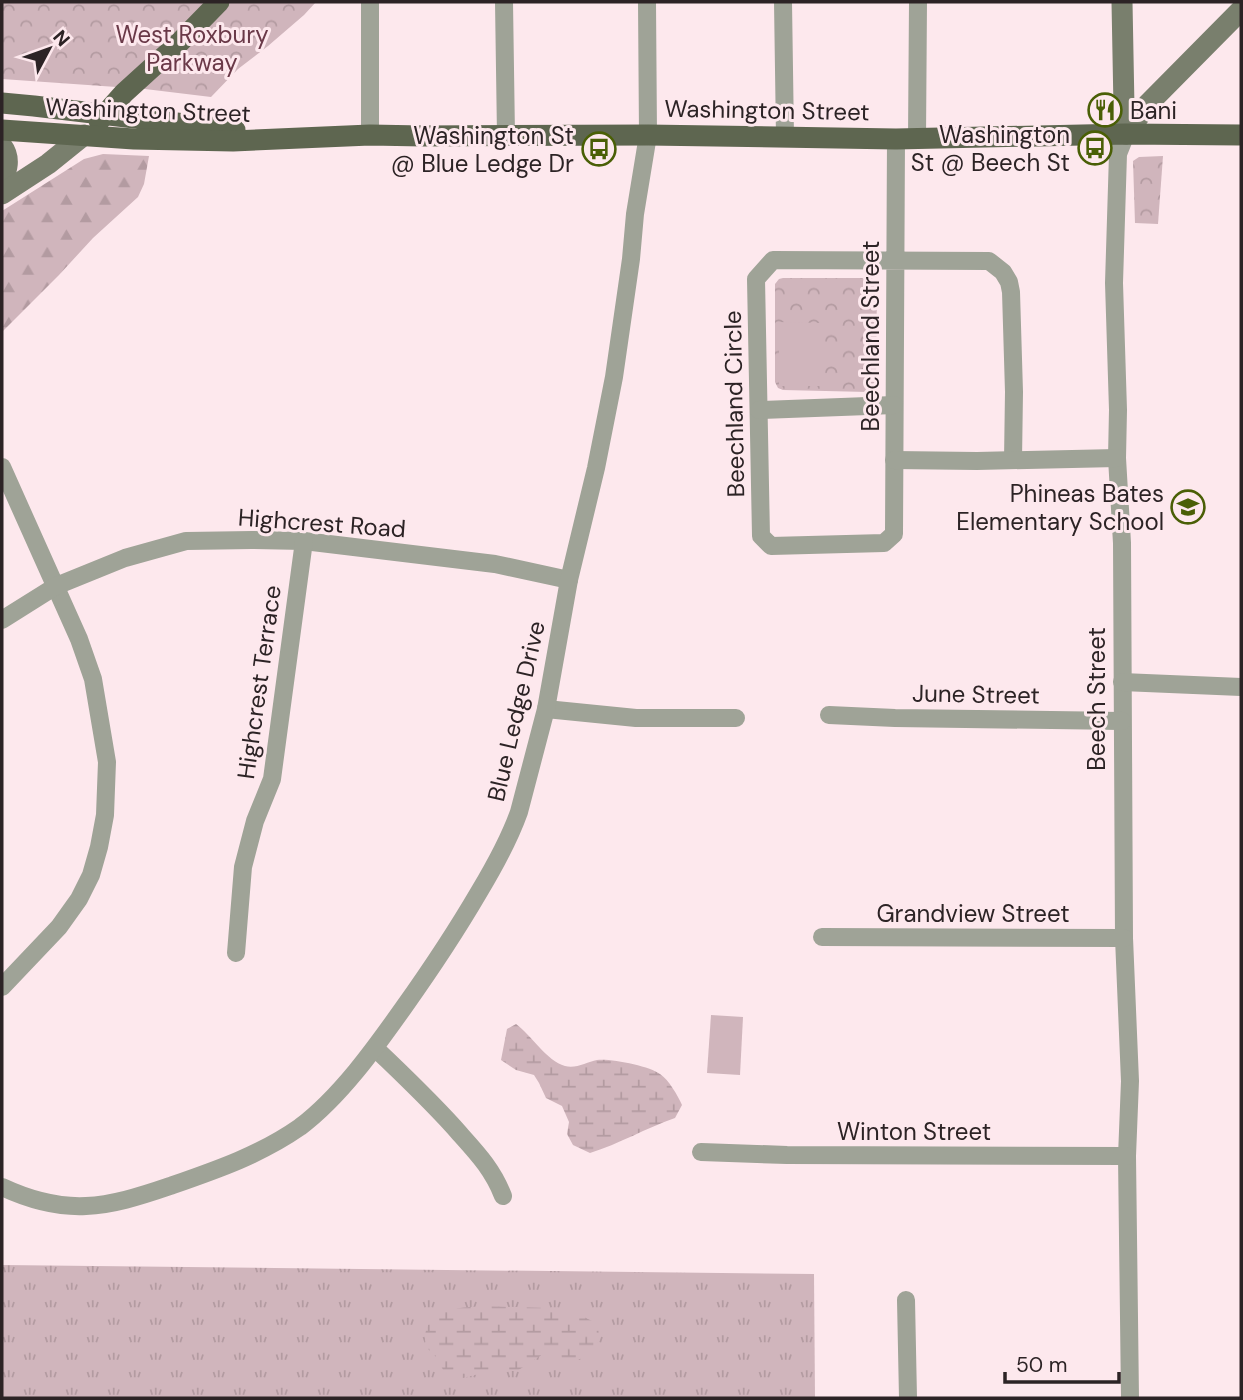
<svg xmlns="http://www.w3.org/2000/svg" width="1243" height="1400" viewBox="0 0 1243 1400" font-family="'DM Sans',sans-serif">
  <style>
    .grass { fill: url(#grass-tufts) }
    .forest { fill: url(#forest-firs) }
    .wetland { fill: url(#wetland-marsh) }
    .park { fill: url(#park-crowns) }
    .garden { fill: #d0b5bc }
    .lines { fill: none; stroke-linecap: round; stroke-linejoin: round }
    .street { stroke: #9fa397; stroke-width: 18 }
    .secondary { stroke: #797f6d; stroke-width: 21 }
    .primary { stroke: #5e6650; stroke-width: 21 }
    .labels { text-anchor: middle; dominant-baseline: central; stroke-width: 6; stroke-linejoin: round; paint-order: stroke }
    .park-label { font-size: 24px; fill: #6a3948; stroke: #fde8ed }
    .street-label { font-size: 24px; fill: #2c2325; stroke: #fde8ed }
    .poi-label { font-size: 24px; fill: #2c2325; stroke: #fde8ed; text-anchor: end }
  </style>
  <defs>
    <pattern id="grass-tufts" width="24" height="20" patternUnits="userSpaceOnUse" patternTransform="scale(1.75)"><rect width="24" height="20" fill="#d0b5bc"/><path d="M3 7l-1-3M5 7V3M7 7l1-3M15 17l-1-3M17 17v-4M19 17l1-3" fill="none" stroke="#b39ba1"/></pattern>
    <pattern id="forest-firs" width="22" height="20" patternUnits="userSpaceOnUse" patternTransform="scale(1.75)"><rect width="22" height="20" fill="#d0b5bc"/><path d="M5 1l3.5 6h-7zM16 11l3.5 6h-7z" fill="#b39ba1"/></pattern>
    <pattern id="wetland-marsh" width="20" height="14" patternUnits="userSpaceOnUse" patternTransform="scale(1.75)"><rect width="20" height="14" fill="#d0b5bc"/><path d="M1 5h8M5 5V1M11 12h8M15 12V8" fill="none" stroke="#b39ba1"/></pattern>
    <pattern id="park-crowns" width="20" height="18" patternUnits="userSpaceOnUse" patternTransform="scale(1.75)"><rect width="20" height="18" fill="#d0b5bc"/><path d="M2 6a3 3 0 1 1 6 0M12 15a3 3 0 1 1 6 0" fill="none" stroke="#b39ba1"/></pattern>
  </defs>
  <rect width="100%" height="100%" fill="#fde8ed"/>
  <polygon class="grass" points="2,1265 814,1274 815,1398 2,1398"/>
  <polygon class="forest" points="103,154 149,156 144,184 138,197 93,238 59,275 2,332 2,211 84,159"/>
  <g class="wetland">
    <path d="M516 1024C531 1035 547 1061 565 1066 576 1069 587 1062 597 1060 610 1058 650 1066 660 1074 669 1080 678 1096 682 1105L675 1118C646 1128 619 1144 590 1153L573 1145 567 1134 569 1122 562 1106 546 1098 539 1083 534 1075 516 1070 501 1060 507 1029Z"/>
    <path d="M480 1306 548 1308 576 1313 598 1324 599 1340 595 1348 586 1357 574 1361 563 1362 551 1356H540L517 1371H491L463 1378 447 1376C442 1369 440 1363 436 1357 434 1354 430 1351 428 1349 421 1338 427 1322 437 1314 448 1307 468 1308 480 1306Z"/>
  </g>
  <g class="park">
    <polygon points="2,2 316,2 304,15 268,46 238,69 211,97 145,89 2,79"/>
    <polygon points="1163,156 1158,224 1135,223 1133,161 1139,157"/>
    <path d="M783 278H872L877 283 876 383C875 388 873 390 868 392L783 390 778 388 775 382V284L779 279Z"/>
  </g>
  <g class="garden">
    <polygon points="779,322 822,323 822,386 779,386"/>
    <polygon points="711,1015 743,1017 740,1075 707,1073"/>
  </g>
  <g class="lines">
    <g class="street">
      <polyline points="504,2 506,136"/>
      <polyline points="783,2 785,137"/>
      <polyline points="1126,134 1118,154 1114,283 1118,410 1117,458 1122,543 1124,938 1130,1081 1127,1156 1130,1398"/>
      <polyline points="370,135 370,2"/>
      <polyline points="917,138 918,2"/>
      <polyline points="896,139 894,534 884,543 771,546 761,536 756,279 773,260 989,261 1003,272 1009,282 1011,292 1014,392 1013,460"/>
      <polyline points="759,410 894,405"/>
      <polyline points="894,460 977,461 1117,458"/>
      <polyline points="2,467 79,639 93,679 107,762 105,815 99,847 91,875 79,899 59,927 2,987"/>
      <polyline points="2,620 56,586 125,558 186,541 252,540 304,541 495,564 569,580"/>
      <polyline points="1122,682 1241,687"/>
      <polyline points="546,709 636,718 736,718"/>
      <polyline points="829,715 895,718 1122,721"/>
      <polyline points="822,937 1124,938"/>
      <polyline points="236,953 243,867 255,821 272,779 304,541"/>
      <path d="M375 1048C404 1076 433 1103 460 1134 478 1154 493 1170 503 1196"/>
      <polyline points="701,1152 787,1155 1127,1156"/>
      <path d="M2 1187C66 1217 106 1208 170 1186 216 1170 260 1155 300 1127 340 1097 375 1048 404 1007 431 969 455 933 479 892 494 867 509 840 519 812L546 709 569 580 596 468 614 377 631 259 635 214 648 135 647 2"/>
      <polyline points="906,1300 908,1398"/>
    </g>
    <g class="secondary">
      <polyline points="1122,2 1124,108 1126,134"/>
      <polyline points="1126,134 1148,104 1241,10"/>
      <path d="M2 146C11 158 7 170 2 183"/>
      <polyline points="2,194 48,164 84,135"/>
    </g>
    <g class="primary">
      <polyline points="2,103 34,106 235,130"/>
      <polyline points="99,121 124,93 179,43 219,2"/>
      <polyline points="2,130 134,139 233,141 370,135 423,136 648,135 896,139 1126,134 1241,135"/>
    </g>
  </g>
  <defs>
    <symbol id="restaurant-ring" viewBox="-11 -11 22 22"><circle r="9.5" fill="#fde8ed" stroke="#4a5f06" stroke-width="1.5"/><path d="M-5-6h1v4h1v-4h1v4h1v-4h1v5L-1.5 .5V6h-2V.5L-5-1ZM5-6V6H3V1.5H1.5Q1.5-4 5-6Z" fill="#4a5f06"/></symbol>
    <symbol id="bus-ring" viewBox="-11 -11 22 22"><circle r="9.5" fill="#fde8ed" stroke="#4a5f06" stroke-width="1.5"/><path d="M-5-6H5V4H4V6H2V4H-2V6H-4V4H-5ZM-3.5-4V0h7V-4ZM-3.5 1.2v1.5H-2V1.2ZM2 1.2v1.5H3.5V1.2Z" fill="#4a5f06"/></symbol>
    <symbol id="school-ring" viewBox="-11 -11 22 22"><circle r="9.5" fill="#fde8ed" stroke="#4a5f06" stroke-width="1.5"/><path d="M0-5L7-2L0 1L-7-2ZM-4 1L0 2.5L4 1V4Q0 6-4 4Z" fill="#4a5f06"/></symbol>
  </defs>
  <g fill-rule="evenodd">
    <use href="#restaurant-ring" x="1086" y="91" width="38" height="38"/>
    <use href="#bus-ring" x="1076" y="129" width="38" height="38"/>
    <use href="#bus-ring" x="580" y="130" width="38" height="38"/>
    <use href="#school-ring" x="1169" y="488" width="38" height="38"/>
  </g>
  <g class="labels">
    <g class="park-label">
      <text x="192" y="34">West Roxbury<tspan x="192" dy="28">Parkway</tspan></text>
    </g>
    <g class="street-label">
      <text transform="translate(148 110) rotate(2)">Washington Street</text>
      <text transform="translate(767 110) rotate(1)">Washington Street</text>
      <text transform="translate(870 336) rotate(-90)">Beechland Street</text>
      <text transform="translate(734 404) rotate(-91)">Beechland Circle</text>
      <text transform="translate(322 523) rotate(4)">Highcrest Road</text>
      <text transform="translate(259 682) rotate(-82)">Highcrest Terrace</text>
      <text transform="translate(976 694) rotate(1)">June Street</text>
      <text transform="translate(1096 699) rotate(-90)">Beech Street</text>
      <text transform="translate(516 711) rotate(-77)">Blue Ledge Drive</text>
      <text x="973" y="913">Grandview Street</text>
      <text x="914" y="1131">Winton Street</text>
    </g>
    <g class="poi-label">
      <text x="1130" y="110" text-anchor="start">Bani</text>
      <text x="1070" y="134">Washington<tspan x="1070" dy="28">St @ Beech St</tspan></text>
      <text x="574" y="135">Washington St<tspan x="574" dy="28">@ Blue Ledge Dr</tspan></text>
      <text x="1164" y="493">Phineas Bates<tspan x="1164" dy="28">Elementary School</tspan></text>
    </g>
  </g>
  <rect width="1243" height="1400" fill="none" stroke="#2c2325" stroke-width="7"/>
  <g transform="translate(49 49) rotate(49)" stroke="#fde8ed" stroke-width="5" paint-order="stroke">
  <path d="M0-5L12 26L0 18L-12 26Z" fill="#2c2325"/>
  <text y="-10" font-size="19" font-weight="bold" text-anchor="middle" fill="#2c2325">N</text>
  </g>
  <path d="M1005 1372v10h114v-10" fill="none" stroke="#2c2325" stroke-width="3.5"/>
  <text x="1016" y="1372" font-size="21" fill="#2c2325" stroke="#fde8ed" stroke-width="5" paint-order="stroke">50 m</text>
</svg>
